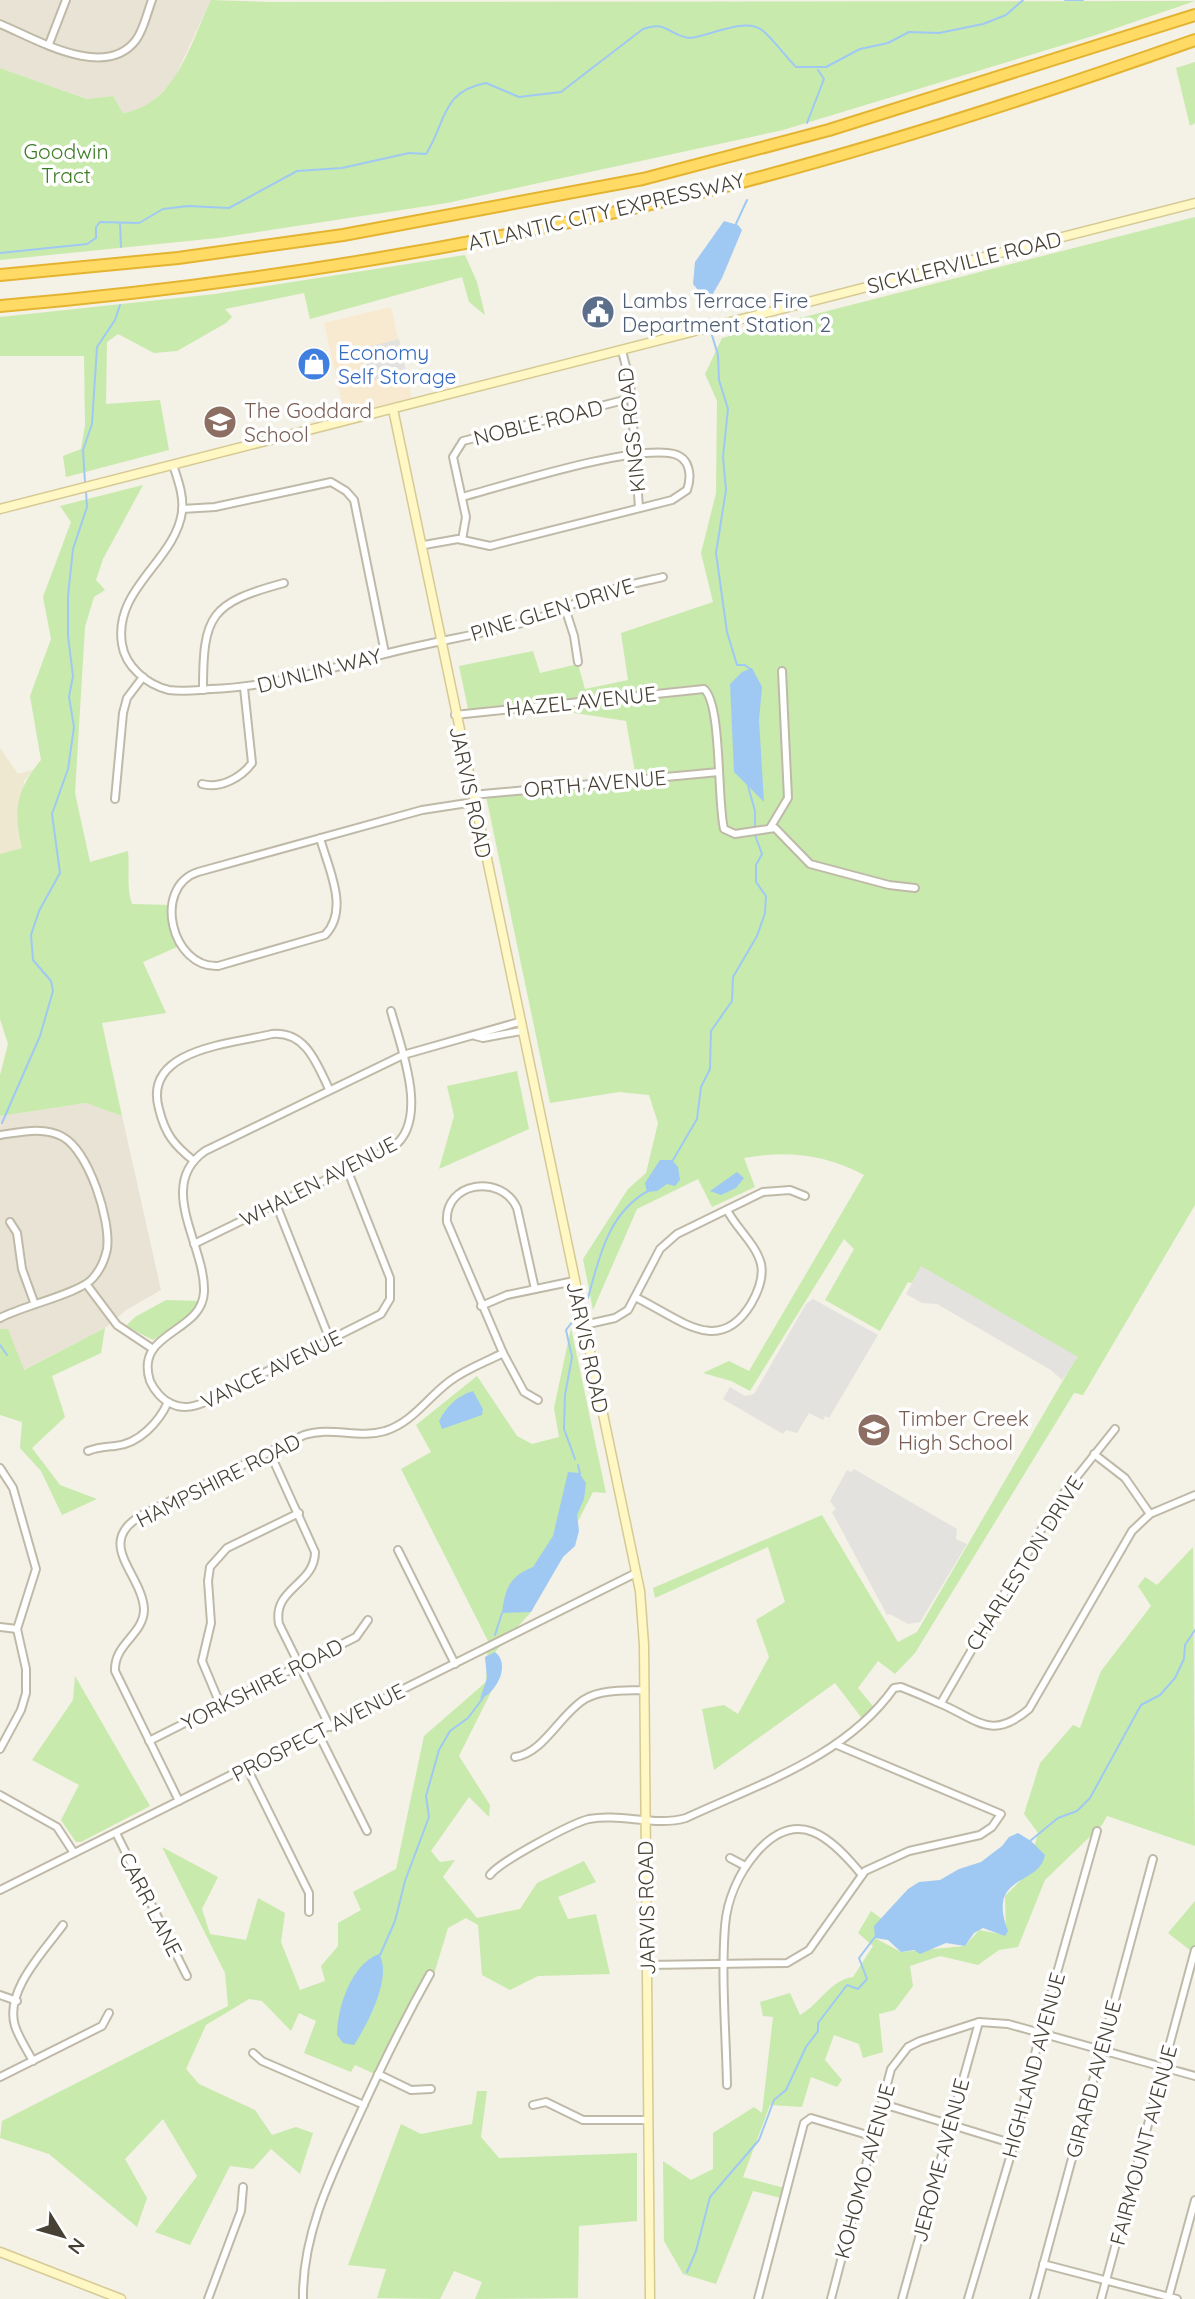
<svg xmlns="http://www.w3.org/2000/svg" width="1195" height="2299" viewBox="0 0 1195 2299" font-family="Quicksand,sans-serif">
  <style>
    .residential { fill: #e8e3d4 }
    .commercial { fill: #f7ead0 }
    .education { fill: #ede8cf }
    .green { fill: #c8eaad }
    .parking { fill: #e4e2de }
    .water { fill: #9fc9f3 }
    .lines { fill: none; stroke-linecap: round; stroke-linejoin: round }
    .stream { stroke: #9fc9f3; stroke-width: 2 }
    .street-casing { stroke: #bfbaa8; stroke-width: 10 }
    .secondary-casing { stroke: #d6ca94; stroke-width: 11 }
    .highway-casing { stroke: #e4b330; stroke-width: 14 }
    .street { stroke: #fff; stroke-width: 6 }
    .secondary { stroke: #fff7c4; stroke-width: 8 }
    .highway { stroke: #ffdb65; stroke-width: 10 }
    .labels { text-anchor: middle; dominant-baseline: central; stroke-width: 7; stroke-linejoin: round; paint-order: stroke }
    .park-label { font-size: 21px; fill: #3d7b26; stroke: #fff }
    .street-label { font-size: 21px; fill: #474135; stroke: #fff }
    .service-label { font-size: 21px; fill: #4e5e75; stroke: #fff; text-anchor: start }
    .shop-label { font-size: 21px; fill: #366cbe; stroke: #fff; text-anchor: start }
    .education-label { font-size: 21px; fill: #785e54; stroke: #fff; text-anchor: start }
  </style>
  <rect width="100%" height="100%" fill="#f4f1e6"/>
  <g class="residential">
    <polygon points="0,0 211,0 173,81 143,110 123,113 113,96 88,99 0,68"/>
    <polygon points="86,1103 122,1116 161,1290 126,1310 105,1328 0,1382 0,1116"/>
  </g>
  <polygon class="commercial" points="391,307 413,404 346,420 324,323"/>
  <polygon class="education" points="0,748 18,774 33,770 24,781 22,848 0,854"/>
  <g class="green">
    <path d="M211 0 270 2 1195 1 1093 36 783 130 447 203 218 238 0 260V68L87 99 113 96 123 113C175 106 191 42 211 0Z"/>
    <polygon points="1195,62 1195,123 1190,126 1176,68"/>
    <path d="M1195 217V1205L1083 1395 1074 1393 915 1653 895 1674 878 1661 858 1688 876 1710 864 1721 835 1683 714 1770 702 1709 724 1705 738 1714 769 1657 756 1620 785 1602 768 1547 655 1598 653 1588 822 1515 898 1642 917 1632 1076 1358 921 1267 912 1283 908 1282 880 1331 825 1300 854 1249 844 1239 750 1391 731 1381 703 1373 729 1361 749 1371 864 1175C826 1155 787 1150 744 1158L755 1187 712 1207 698 1179 637 1209 593 1310 583 1259 628 1189 646 1173 658 1123 649 1095 619 1092 550 1103 486 796 636 778 626 721 550 709 470 718 459 666 533 651 540 673 578 664 585 689 628 680 621 633 713 602 701 553 716 493 717 401 705 374 722 338Z"/>
    <polygon points="465,255 477,282 485,315 469,302 462,277 310,319 304,293 225,309 232,317 226,323 177,351 154,353 118,334 107,342 106,404 160,400 169,450 66,477 63,456 81,449 85,425 84,356 0,356 0,317 215,294"/>
    <path d="M143 485 103 559 96 580 105 590 94 597 85 627 75 793 90 862 128 851C130 871 126 885 132 904L168 905 177 947 143 962 166 1013 102 1023 122 1116 86 1103 0 1116V1075L8 1044 0 1019V854L22 848C13 811 16 790 41 760L30 696 51 639 43 597 71 522 60 506Z"/>
    <polygon points="517,1071 529,1129 439,1169 454,1116 447,1086"/>
    <polygon points="166,1300 199,1301 184,1321 153,1340 126,1326 135,1317"/>
    <polygon points="105,1328 101,1353 52,1376 65,1417 32,1448 60,1485 97,1499 62,1515 41,1471 20,1448 22,1422 0,1415 0,1329 8,1329 24,1370"/>
    <polygon points="571,1328 606,1493 593,1492 531,1612 495,1652 496,1682 459,1756 490,1805 489,1817 469,1797 431,1851 440,1862 455,1860 443,1877 477,1918 520,1909 537,1883 584,1861 596,1882 558,1897 568,1919 596,1914 610,1974 538,1976 510,1990 482,1975 478,1925 466,1918 448,1928 434,1974 379,2076 355,2065 351,2072 304,2053 316,2021 299,2013 291,2031 262,2001 249,1999 206,2025 186,2069 199,2084 255,2110 272,2135 296,2127 313,2133 300,2174 271,2149 253,2169 230,2166 190,2245 155,2232 197,2176 163,2119 125,2159 147,2198 137,2227 49,2154 0,2138 2,2121 228,2006 225,1973 162,1847 218,1877 202,1909 210,1934 246,1940 258,1898 285,1913 281,1942 300,1990 325,1981 321,1966 338,1946 338,1923 361,1910 353,1892 396,1869 424,1736 486,1682 488,1641 401,1469 431,1452 416,1425 477,1376 517,1436 532,1444 559,1437 554,1408"/>
    <path d="M1193 1547 1195 1846 1107 1816 1102 1825 1045 1880 1018 1947 999 1950 978 1965 940 1956 910 1966 913 1986 895 2010 879 2014 883 2052 863 2058 859 2044 834 2035 825 2060 842 2080 837 2087 811 2077 802 2107 770 2105 743 2177 788 2189 785 2199 753 2191 716 2284 683 2274 664 2241 663 2161 691 2180 713 2169V2133L754 2107 762 2113 773 2017 763 2016 760 2002 790 1993 800 2015C820 2004 830 1980 853 1977L873 1946 858 1933 871 1911 882 1919 875 1938 901 1952 965 1946 979 1930 1006 1935 1005 1896 1027 1874 1038 1833 1024 1814 1040 1763 1073 1725 1080 1728 1101 1671 1151 1606 1138 1586 1145 1577 1157 1585Z"/>
    <polygon points="75,1676 150,1806 81,1842 76,1842 61,1820 79,1785 32,1760 73,1700"/>
    <polygon points="1195,1901 1195,1954 1168,1933"/>
    <polygon points="477,2091 487,2091 481,2137 499,2158 637,2153 637,2221 579,2226 578,2298 475,2299 482,2282 454,2271 440,2299 377,2298 386,2269 348,2265 401,2124 421,2134 472,2124"/>
  </g>
  <g class="parking">
    <polygon points="399,339 406,372 370,381 363,348"/>
    <polygon points="921,1266 1078,1357 1062,1380 1051,1370 937,1304 922,1303 906,1294"/>
    <polygon points="813,1299 878,1335 829,1418 825,1416 823,1420 809,1413 797,1433 786,1430 783,1434 723,1399 730,1387 745,1396 754,1394 806,1304"/>
    <polygon points="854,1469 957,1529 956,1539 967,1544 920,1622 908,1624 890,1614 887,1615 832,1512 836,1509 830,1501 847,1470 851,1472"/>
  </g>
  <g class="water">
    <polygon points="724,221 738,225 742,230 722,278 708,302 693,284 695,262"/>
    <polygon points="752,668 762,687 759,720 764,802 734,772 730,684 742,672"/>
    <polygon points="660,1160 672,1160 678,1167 680,1180 675,1186 667,1184 657,1191 647,1192 645,1183"/>
    <polygon points="737,1172 744,1178 736,1188 721,1195 710,1191"/>
    <path d="M473 1391 483 1409 482 1415 442 1429 439 1421C447 1406 457 1396 473 1391Z"/>
    <path d="M568 1472 579 1473 586 1483 584 1499 577 1515 579 1531 575 1546 563 1557 531 1612 502 1613C505 1588 510 1576 533 1567L553 1536Z"/>
    <path d="M495 1652C511 1664 497 1693 480 1699L487 1678 485 1657Z"/>
    <path d="M1018 1833 1031 1841 1045 1855C1039 1887 986 1873 1008 1931L1005 1936 983 1928 974 1933 965 1946 946 1943 920 1954 914 1950 901 1952 888 1940 875 1938 874 1926 908 1889 919 1882 940 1880 959 1869 981 1862 1002 1846 1009 1837Z"/>
    <path d="M379 1954C393 1976 367 2025 354 2045L343 2043 337 2035C337 2008 351 1964 379 1954Z"/>
  </g>
  <g class="lines">
    <g class="stream">
      <polyline points="1065,0 1083,0"/>
      <polyline points="807,123 824,79 818,70"/>
      <polyline points="120,223 121,247"/>
      <polyline points="735,226 747,200"/>
      <path d="M0 253 87 244 96 238V227L100 222 139 223 163 209 188 206 229 208 297 171 342 168 409 153 426 154C446 123 441 91 486 83L519 97 561 92 643 29C667 20 669 36 690 38 710 36 744 17 762 30 774 40 785 56 796 67H826L860 49 888 43 909 32 939 33 983 24 1006 15 1023 0"/>
      <polyline points="711,332 718,355 719,380 728,409 723,457 726,490 716,553 727,632 737,665 745,665 750,669"/>
      <polyline points="85,482 83,450 92,424 97,347 115,320 120,305"/>
      <polyline points="748,786 755,811 755,828"/>
      <polyline points="2,1123 40,1036 53,991 51,981 33,960 31,935 39,911 60,873 52,814 68,769 74,727 69,697 73,676 68,636 68,596 73,549 87,507 86,492"/>
      <polyline points="673,1160 697,1119 701,1087 710,1069 711,1031 732,1001 733,977 757,936 765,913 766,896 756,882 756,865 762,854 755,835"/>
      <path d="M588 1298C599 1258 608 1213 648 1191"/>
      <polyline points="0,1345 7,1355"/>
      <polyline points="575,1459 564,1429 565,1395 572,1357 566,1330 576,1317"/>
      <polyline points="578,1465 580,1474"/>
      <polyline points="495,1635 502,1613"/>
      <polyline points="1030,1841 1058,1818 1077,1811 1090,1798 1141,1705 1160,1695 1175,1678 1184,1659 1185,1645 1195,1630"/>
      <polyline points="380,1955 395,1921 405,1881 429,1817 426,1796 439,1750 450,1731 468,1718 483,1698"/>
      <polyline points="687,2272 696,2251 710,2197 759,2140 774,2100 786,2090 806,2047 818,2031 818,2023 847,1985 858,1989 867,1979 859,1958 875,1937"/>
    </g>
    <defs>
      <g id="street">
        <path d="M0 24C36 39 105 81 136 40 144 29 147 13 152 0"/>
        <polyline points="49,44 66,0"/>
        <polyline points="622,351 630,382 639,508"/>
        <path d="M173 465C178 480 184 496 182 512 175 561 113 589 122 644 125 666 147 685 169 690 182 692 197 690 211 689 269 687 321 671 377 656 424 643 474 636 522 623 549 616 574 603 601 593 621 586 642 582 663 577"/>
        <polyline points="182,509 215,507 331,482 346,491 354,500 385,653"/>
        <polyline points="462,540 466,517 453,457 463,441 632,398"/>
        <path d="M424 545 458 539 490 546 672 500 687 490C692 476 690 458 674 454 633 444 507 485 462 497"/>
        <polyline points="565,608 574,636 578,662"/>
        <path d="M203 690C203 615 210 603 284 583"/>
        <path d="M455 715 704 689C722 704 717 801 724 829L735 834 775 828 810 864 889 885 915 888"/>
        <path d="M202 784C220 789 241 778 252 763L244 688"/>
        <polyline points="472,795 719,772"/>
        <polyline points="115,799 123,713 127,698 143,677"/>
        <polyline points="770,828 788,798 782,671"/>
        <path d="M320 838C328 868 350 909 325 935L218 966C171 968 152 887 198 872L422 810 474 802"/>
        <polyline points="475,1036 483,1038 521,1031"/>
        <path d="M0 1135C21 1132 44 1126 63 1137 89 1152 111 1220 107 1249 105 1259 100 1270 93 1278 81 1293 22 1306 0 1318"/>
        <path d="M194 1161C174 1145 165 1134 159 1109 142 1049 231 1044 272 1034 306 1031 317 1064 329 1089"/>
        <path d="M347 1169 390 1278V1299L381 1314 208 1401C196 1406 184 1410 172 1404 162 1400 154 1390 150 1381 134 1331 202 1334 204 1292 206 1246 155 1186 205 1151L403 1055 519 1022"/>
        <polyline points="276,1204 330,1340"/>
        <polyline points="10,1222 17,1233 22,1269 34,1302"/>
        <path d="M194 1244 393 1147C430 1120 401 1048 391 1011"/>
        <polyline points="87,1285 117,1325 153,1349"/>
        <path d="M535 1289 517 1208C501 1173 444 1182 447 1222L503 1353 524 1392 538 1400"/>
        <path d="M637 1298C680 1319 719 1357 751 1304 758 1292 764 1278 761 1264 756 1244 736 1228 727 1210"/>
        <polyline points="481,1306 507,1295 574,1281"/>
        <polyline points="584,1325 615,1318 628,1310 660,1249 677,1234 763,1192 790,1190 805,1196"/>
        <path d="M88 1451C98 1447 104 1447 115 1446 139 1444 159 1422 168 1402"/>
        <path d="M270 1453 315 1552C315 1585 272 1588 279 1624L330 1727"/>
        <polyline points="1094,1454 1125,1478 1150,1514"/>
        <polyline points="0,1468 13,1488 36,1569 17,1629 26,1669 26,1693 21,1710 0,1749"/>
        <polyline points="398,1550 455,1664"/>
        <polyline points="0,1627 17,1629"/>
        <polyline points="941,1703 1059,1499 1115,1429"/>
        <polyline points="220,1704 202,1661 211,1623 208,1581 210,1567 227,1548 299,1513"/>
        <polyline points="318,1733 367,1831"/>
        <polyline points="149,1741 356,1637 368,1620"/>
        <path d="M515 1757C544 1753 560 1714 585 1699 603 1689 625 1691 645 1690"/>
        <polyline points="247,1768 309,1893 309,1912"/>
        <polyline points="0,1795 57,1827 74,1853"/>
        <path d="M179 1801 115 1671C114 1643 144 1635 144 1609 142 1573 92 1542 144 1514L304 1435C332 1426 358 1439 385 1431 413 1422 427 1398 450 1381 466 1369 486 1362 503 1353"/>
        <polyline points="116,1833 187,1976"/>
        <polyline points="730,1858 745,1866"/>
        <path d="M490 1875C499 1862 572 1823 589 1819 621 1813 655 1827 686 1818 761 1783 845 1757 894 1688L901 1687C914 1692 928 1698 941 1704 978 1720 992 1741 1029 1709L1132 1531 1150 1514 1195 1495"/>
        <polyline points="0,1890 636,1573"/>
        <polyline points="647,1965 787,1963 809,1950 865,1871 909,1851 980,1835 992,1827 1001,1814 837,1745"/>
        <polyline points="0,1995 17,2001"/>
        <polyline points="253,2053 262,2061 364,2105"/>
        <path d="M33 2061C27 2050 19 2038 15 2026 4 1991 45 1950 63 1925"/>
        <polyline points="378,2074 411,2090 431,2089"/>
        <polyline points="0,2077 102,2026 109,2013"/>
        <path d="M727 2085C726 2033 721 1978 725 1926 727 1899 739 1873 756 1853 797 1806 830 1836 862 1875"/>
        <polyline points="883,2104 1014,2144"/>
        <polyline points="533,2105 546,2102 583,2120 648,2120"/>
        <polyline points="1043,2264 1177,2299"/>
        <polyline points="208,2299 241,2211 243,2187"/>
        <path d="M303 2299C302 2236 330 2178 356 2122 379 2071 403 2022 430 1974"/>
        <polyline points="758,2299 804,2123 811,2118 874,2137"/>
        <polyline points="831,2299 891,2069 908,2047 920,2041 979,2022 1008,2024 1195,2076"/>
        <polyline points="902,2299 979,2022"/>
        <polyline points="968,2299 1014,2144 1040,2033 1097,1831"/>
        <polyline points="1034,2299 1153,1859"/>
        <polyline points="1101,2299 1195,1950"/>
        <polyline points="1168,2299 1195,2200"/>
      </g>
      <g id="secondary">
        <polyline points="393,409 640,1591 644,1645 650,2299"/>
        <polyline points="0,509 1195,203"/>
        <polyline points="0,2252 121,2299"/>
      </g>
      <g id="highway">
        <polyline points="0,275 178,258 343,235 643,179 829,130 1195,15"/>
        <path d="M0 306C246 285 491 245 730 185 887 145 1042 94 1195 40"/>
      </g>
    </defs>
    <use href="#street" class="street-casing"/>
    <use href="#secondary" class="secondary-casing"/>
    <use href="#highway" class="highway-casing"/>
    <use href="#street" class="street"/>
    <use href="#secondary" class="secondary"/>
    <use href="#highway" class="highway"/>
  </g>
  <defs>
    <symbol id="civic-disc" viewBox="-11 -11 22 22"><circle r="9.5" fill="#5c6f8a" stroke="#fff"/><path d="M-.6-6.5H3V-4.5H.6V-3L4-1V1h2V6H-6V1h2V-1L-.6-3ZM-1.2 2.5V6h2.4V2.5Z" fill="#fff"/></symbol>
    <symbol id="shop-disc" viewBox="-11 -11 22 22"><circle r="9.5" fill="#3f7fe0" stroke="#fff"/><path d="M-5-2.5h2.3a2.7 3.5 0 0 1 5.4 0H5L5.5 6h-11ZM-1.5-2.5h3a1.5 2.3 0 0 0-3 0Z" fill="#fff"/></symbol>
    <symbol id="school-disc" viewBox="-11 -11 22 22"><circle r="9.5" fill="#8d6e63" stroke="#fff"/><path d="M0-5L7-2L0 1L-7-2ZM-4 1L0 2.5L4 1V4Q0 6-4 4Z" fill="#fff"/></symbol>
  </defs>
  <g fill-rule="evenodd">
    <use href="#civic-disc" x="579" y="293" width="38" height="38"/>
    <use href="#shop-disc" x="295" y="345" width="38" height="38"/>
    <use href="#school-disc" x="201" y="403" width="38" height="38"/>
    <use href="#school-disc" x="855" y="1411" width="38" height="38"/>
  </g>
  <g class="labels">
    <g class="park-label">
      <text x="66" y="151">Goodwin<tspan x="66" dy="24">Tract</tspan></text>
    </g>
    <g class="street-label">
      <text transform="translate(606 211) rotate(-13)">ATLANTIC CITY EXPRESSWAY</text>
      <text transform="translate(964 262) rotate(-14)">SICKLERVILLE ROAD</text>
      <text transform="translate(538 422) rotate(-14)">NOBLE ROAD</text>
      <text transform="translate(631 430) rotate(-96)">KINGS ROAD</text>
      <text transform="translate(552 609) rotate(-17)">PINE GLEN DRIVE</text>
      <text transform="translate(319 670) rotate(-14)">DUNLIN WAY</text>
      <text transform="translate(581 701) rotate(-6)">HAZEL AVENUE</text>
      <text transform="translate(595 783) rotate(-5)">ORTH AVENUE</text>
      <text transform="translate(471 792) rotate(78)">JARVIS ROAD</text>
      <text transform="translate(318 1181) rotate(-27)">WHALEN AVENUE</text>
      <text transform="translate(588 1347) rotate(78)">JARVIS ROAD</text>
      <text transform="translate(271 1369) rotate(-26)">VANCE AVENUE</text>
      <text transform="translate(218 1480) rotate(-27)">HAMPSHIRE ROAD</text>
      <text transform="translate(1024 1563) rotate(-58)">CHARLESTON DRIVE</text>
      <text transform="translate(262 1684) rotate(-27)">YORKSHIRE ROAD</text>
      <text transform="translate(318 1732) rotate(-27)">PROSPECT AVENUE</text>
      <text transform="translate(151 1904) rotate(63)">CARR LANE</text>
      <text transform="translate(646 1908) rotate(-91)">JARVIS ROAD</text>
      <text transform="translate(1033 2065) rotate(-75)">HIGHLAND AVENUE</text>
      <text transform="translate(1093 2079) rotate(-75)">GIRARD AVENUE</text>
      <text transform="translate(1143 2145) rotate(-75)">FAIRMOUNT AVENUE</text>
      <text transform="translate(940 2160) rotate(-75)">JEROME AVENUE</text>
      <text transform="translate(864 2171) rotate(-75)">KOHOMO AVENUE</text>
    </g>
    <g class="service-label">
      <text x="622" y="300">Lambs Terrace Fire<tspan x="622" dy="24">Department Station 2</tspan></text>
    </g>
    <g class="shop-label">
      <text x="338" y="352">Economy<tspan x="338" dy="24">Self Storage</tspan></text>
    </g>
    <g class="education-label">
      <text x="244" y="410">The Goddard<tspan x="244" dy="24">School</tspan></text>
      <text x="898" y="1418">Timber Creek<tspan x="898" dy="24">High School</tspan></text>
    </g>
  </g>
  <g transform="translate(63 2236) rotate(127)" stroke="#ffffff" stroke-width="5" paint-order="stroke">
  <path d="M0-5L12 26L0 18L-12 26Z" fill="#474135"/>
  <text y="-10" font-size="19" font-weight="bold" text-anchor="middle" fill="#474135">N</text>
  </g>
</svg>
